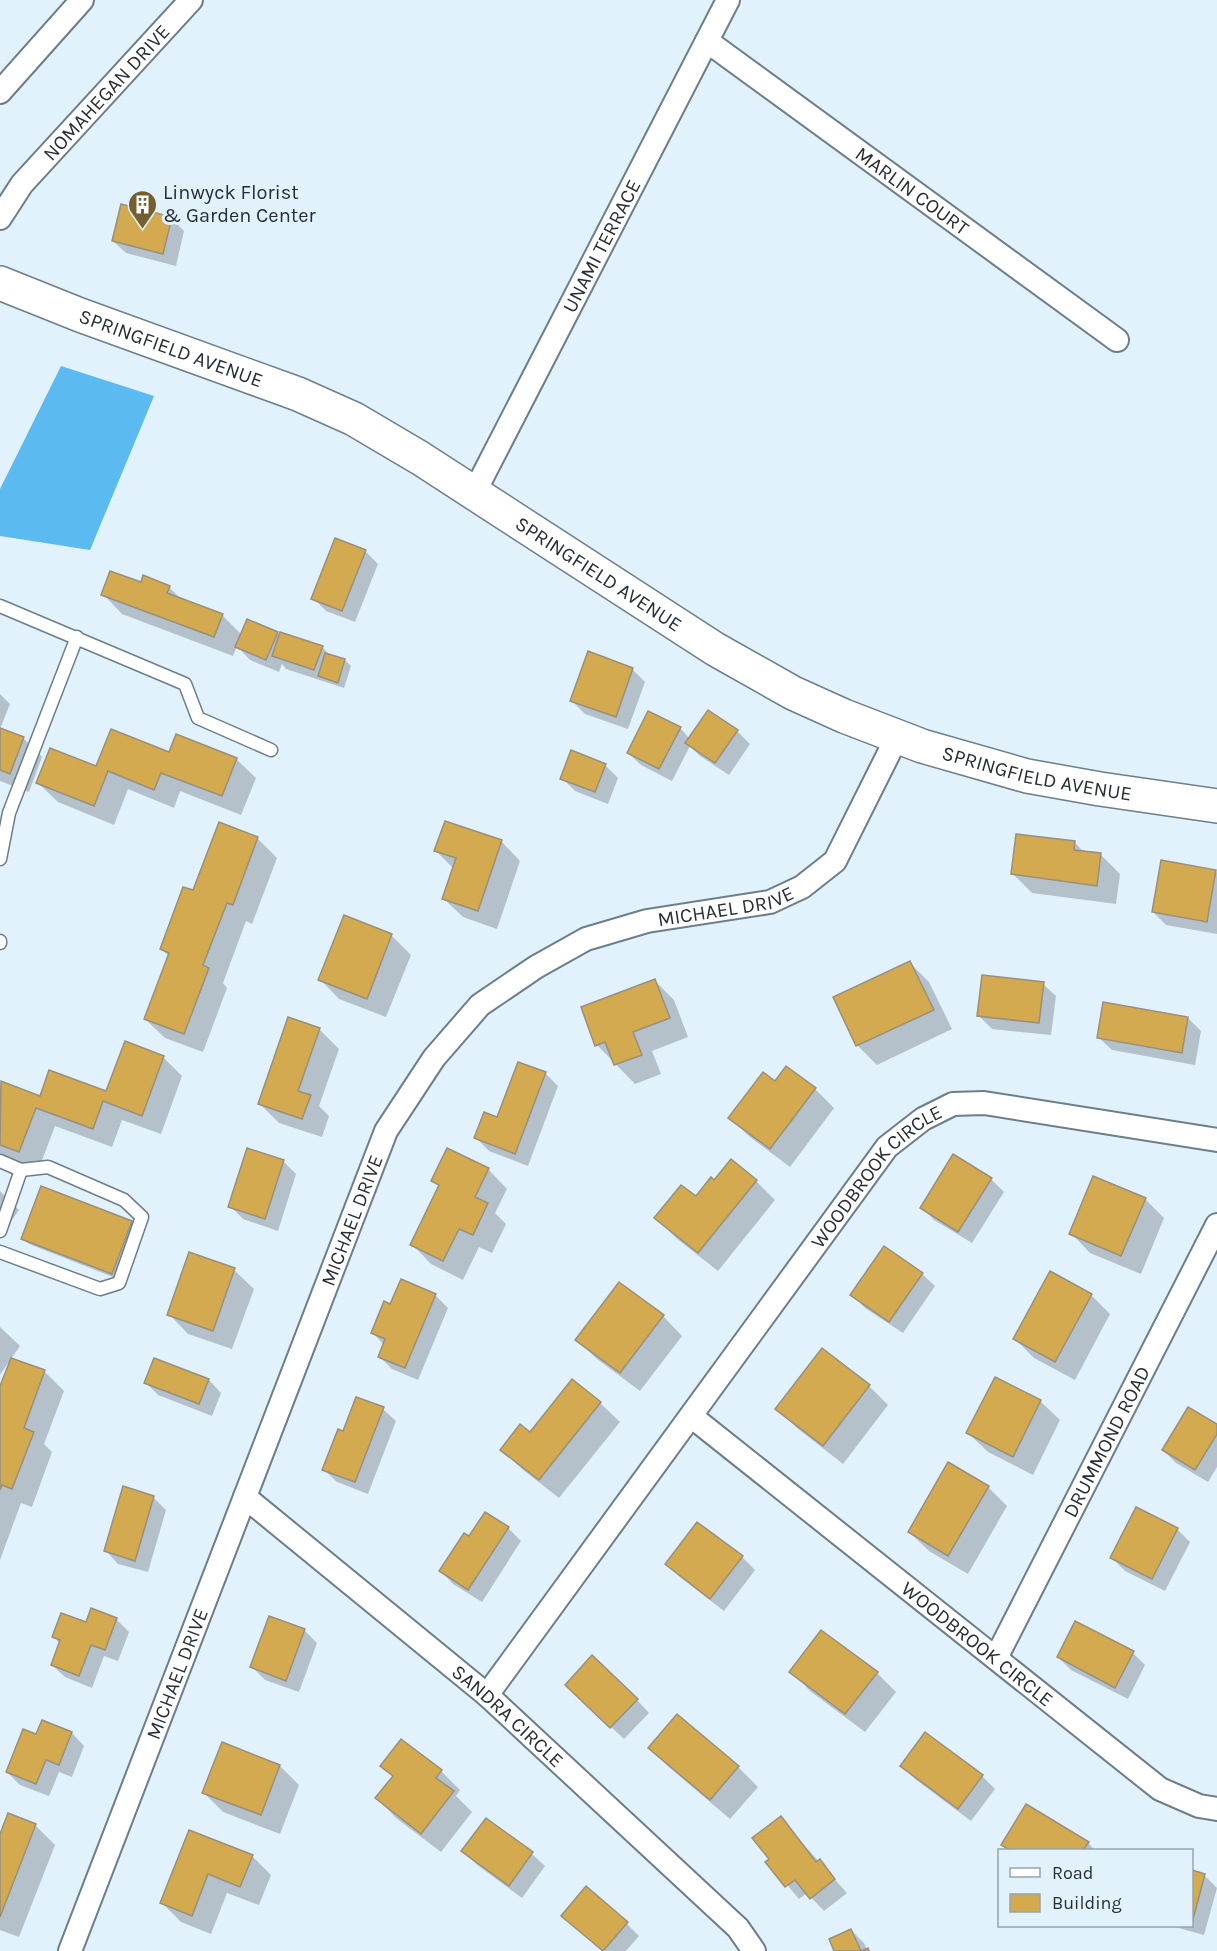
<svg xmlns="http://www.w3.org/2000/svg" width="1217" height="1951" viewBox="0 0 1217 1951" font-family="Karla,sans-serif">
  <style>
    .forest { fill: #5bbaef }
    .shadow { fill: #0003 }
    .building { fill: #d3aa50; stroke: #988f7c; stroke-width: 1.5 }
    .lines { fill: none; stroke-linecap: round; stroke-linejoin: round }
    .lane-casing { stroke: #6b7e8a; stroke-width: 15 }
    .street-casing { stroke: #6b7e8a; stroke-width: 26 }
    .secondary-casing { stroke: #6b7e8a; stroke-width: 36 }
    .lane { stroke: #fff; stroke-width: 12 }
    .street { stroke: #fff; stroke-width: 22 }
    .secondary { stroke: #fff; stroke-width: 33 }
    .labels { text-anchor: middle; dominant-baseline: central; stroke-width: 6; stroke-linejoin: round; paint-order: stroke }
    .street-label { font-size: 20px; fill: #262e33; stroke: #e1f2fd }
    .poi-label { font-size: 20px; fill: #262e33; stroke: #e1f2fd; text-anchor: start }
  </style>
  <rect width="100%" height="100%" fill="#e1f2fd"/>
  <polygon class="forest" points="61,366 154,396 90,550 0,536 0,489"/>
  <g class="shadow">
    <polygon points="172,219 184,231 176,266 126,253 113,241"/>
    <polygon points="365,551 378,564 355,622 326,611 313,598"/>
    <polygon points="142,584 169,587 182,600 222,615 242,635 277,633 280,636 322,647 331,656 345,660 351,666 344,688 286,669 282,664 279,672 250,660 237,646 233,656 122,614 103,594"/>
    <polygon points="632,669 645,682 628,729 585,714 572,701"/>
    <polygon points="0,694 10,704 0,729 23,738 42,757 29,792 0,781"/>
    <polygon points="680,728 690,739 737,731 750,744 729,775 700,756 690,746 672,781 641,765 628,753"/>
    <polygon points="170,754 236,759 256,778 241,815 180,791 174,808 128,789 114,825 58,802 38,783 97,768"/>
    <polygon points="605,765 618,778 608,804 575,791 562,778"/>
    <polygon points="257,838 277,858 252,924 246,921 223,983 227,988 203,1052 165,1038 145,1019 169,956 161,949 194,892"/>
    <polygon points="501,841 520,861 497,929 463,917 443,898 454,869 436,851"/>
    <polygon points="1075,843 1085,853 1101,855 1120,874 1116,904 1032,893 1013,874"/>
    <polygon points="1215,871 1217,873 1217,934 1166,925 1153,912"/>
    <polygon points="391,935 411,955 386,1017 339,999 320,979"/>
    <polygon points="910,963 929,982 952,1029 877,1065 857,1045 835,998"/>
    <polygon points="655,981 674,1000 688,1037 652,1051 661,1074 635,1084 597,1045"/>
    <polygon points="1043,984 1056,996 1051,1035 992,1029 979,1016"/>
    <polygon points="1188,1018 1201,1031 1195,1065 1112,1050 1099,1038"/>
    <polygon points="319,1029 339,1049 319,1106 329,1116 322,1137 279,1123 260,1104"/>
    <polygon points="163,1057 182,1076 161,1134 122,1120 112,1147 55,1126 38,1171 0,1156 0,1088 2,1083 41,1097 107,1093"/>
    <polygon points="545,1073 558,1086 528,1166 489,1151 476,1138"/>
    <polygon points="815,1089 834,1108 790,1167 750,1137 730,1118"/>
    <polygon points="283,1161 296,1174 278,1231 243,1219 230,1206"/>
    <polygon points="488,1169 507,1189 495,1213 506,1224 492,1253 479,1247 463,1280 431,1264 412,1244 440,1187 433,1180"/>
    <polygon points="991,1179 1004,1192 972,1243 934,1220 922,1207"/>
    <polygon points="756,1181 775,1200 718,1271 676,1238 656,1218 696,1198 714,1182"/>
    <polygon points="42,1188 131,1223 138,1229 118,1279 29,1244 23,1238"/>
    <polygon points="0,1191 19,1210 0,1237"/>
    <polygon points="1145,1199 1164,1218 1141,1274 1090,1253 1071,1233"/>
    <polygon points="234,1270 254,1289 232,1349 188,1334 169,1314"/>
    <polygon points="922,1274 935,1286 903,1333 865,1308 852,1295"/>
    <polygon points="435,1295 448,1308 418,1380 392,1369 379,1356 384,1345 373,1333 391,1306"/>
    <polygon points="1091,1295 1110,1314 1075,1380 1034,1358 1015,1339"/>
    <polygon points="663,1316 682,1336 640,1391 597,1359 577,1340"/>
    <polygon points="0,1327 20,1346 11,1359 45,1372 64,1391 44,1444 52,1452 32,1507 21,1503 0,1560 0,1391 10,1360 0,1375"/>
    <polygon points="155,1360 209,1380 221,1393 212,1416 158,1395 146,1383"/>
    <polygon points="869,1386 888,1405 843,1464 797,1428 777,1409"/>
    <polygon points="1040,1401 1060,1420 1033,1475 988,1452 968,1433"/>
    <polygon points="600,1403 620,1422 559,1498 522,1469 502,1450 530,1434"/>
    <polygon points="383,1409 396,1421 368,1494 337,1482 324,1470"/>
    <polygon points="1217,1426 1217,1467 1208,1482 1176,1463 1163,1450"/>
    <polygon points="988,1487 1007,1506 968,1574 929,1551 909,1532"/>
    <polygon points="153,1497 166,1510 148,1572 118,1564 106,1551"/>
    <polygon points="485,1514 508,1528 521,1541 482,1602 453,1584 441,1571 469,1538"/>
    <polygon points="1177,1529 1190,1542 1165,1591 1125,1571 1112,1558"/>
    <polygon points="742,1557 755,1570 724,1611 680,1577 667,1564"/>
    <polygon points="116,1619 129,1632 118,1661 104,1656 92,1688 65,1677 52,1665 60,1644 54,1637 87,1624"/>
    <polygon points="304,1630 317,1643 299,1692 265,1680 252,1667"/>
    <polygon points="1133,1653 1145,1665 1128,1699 1071,1670 1058,1657"/>
    <polygon points="791,1671 877,1673 896,1692 865,1732 810,1691"/>
    <polygon points="579,1697 637,1700 649,1713 624,1739"/>
    <polygon points="678,1716 738,1767 758,1787 730,1819 669,1767 650,1748"/>
    <polygon points="43,1722 72,1733 84,1746 72,1777 59,1772 49,1796 20,1785 7,1772 37,1736"/>
    <polygon points="925,1734 982,1776 995,1789 971,1821 915,1779 902,1766"/>
    <polygon points="280,1766 299,1785 280,1834 223,1812 204,1793"/>
    <polygon points="382,1766 441,1771 460,1790 456,1796 472,1812 441,1852 396,1818 377,1798 394,1777"/>
    <polygon points="780,1818 847,1893 824,1911 807,1893 799,1899 768,1862 771,1859"/>
    <polygon points="486,1820 532,1854 545,1866 522,1898 476,1864 463,1851"/>
    <polygon points="35,1825 55,1845 19,1937 0,1930 0,1838"/>
    <polygon points="190,1832 252,1856 271,1875 259,1905 227,1893 211,1934 181,1922 162,1903"/>
    <polygon points="1088,1843 1095,1850 1009,1850 1003,1845"/>
    <polygon points="1192,1872 1204,1875 1217,1888 1204,1935 1171,1926 1192,1926"/>
    <polygon points="563,1915 627,1924 639,1936 626,1951 602,1951"/>
    <polygon points="851,1930 864,1943 867,1950 869,1951 836,1951"/>
  </g>
  <g class="building">
    <polygon points="121,204 172,217 163,254 112,241"/>
    <polygon points="335,538 366,550 342,611 311,599"/>
    <polygon points="110,571 141,582 143,575 170,586 167,593 223,614 214,637 101,595"/>
    <polygon points="247,619 278,632 266,660 235,647"/>
    <polygon points="280,632 323,646 314,670 272,656"/>
    <polygon points="588,651 633,668 616,717 570,701"/>
    <polygon points="325,653 345,659 338,683 318,676"/>
    <polygon points="708,710 738,730 715,763 685,743"/>
    <polygon points="648,711 681,727 659,769 627,753"/>
    <polygon points="0,728 24,737 10,774 0,770"/>
    <polygon points="111,729 169,752 176,734 237,758 222,796 161,773 154,790 108,771 94,806 36,783 50,748 96,766"/>
    <polygon points="571,750 606,764 595,792 560,779"/>
    <polygon points="445,821 502,840 478,911 442,899 456,858 434,851"/>
    <polygon points="219,822 258,837 233,905 227,903 203,965 209,968 184,1034 144,1019 169,953 160,949 183,887 193,890"/>
    <polygon points="1016,834 1075,841 1074,850 1101,853 1097,886 1011,874"/>
    <polygon points="1161,860 1216,870 1207,922 1152,912"/>
    <polygon points="344,915 392,934 367,999 318,980"/>
    <polygon points="910,961 934,1010 856,1046 833,997"/>
    <polygon points="982,975 1044,982 1039,1023 977,1016"/>
    <polygon points="655,979 670,1018 633,1032 642,1055 614,1065 605,1042 595,1046 581,1007"/>
    <polygon points="1103,1002 1188,1017 1182,1053 1097,1038"/>
    <polygon points="288,1017 320,1028 298,1091 311,1095 302,1119 258,1104"/>
    <polygon points="125,1041 164,1056 142,1116 103,1101 93,1129 36,1108 19,1152 0,1145 1,1081 40,1096 49,1070 106,1091"/>
    <polygon points="518,1062 546,1072 515,1154 474,1138 484,1112 497,1117"/>
    <polygon points="786,1066 816,1088 770,1149 728,1118 763,1072 775,1081"/>
    <polygon points="247,1148 284,1160 265,1219 228,1207"/>
    <polygon points="447,1148 489,1168 475,1197 488,1203 473,1235 459,1229 443,1261 410,1245 439,1185 431,1181"/>
    <polygon points="953,1154 992,1178 958,1232 920,1208"/>
    <polygon points="731,1159 757,1180 698,1253 654,1218 681,1185 696,1196 711,1177 714,1180"/>
    <polygon points="1093,1176 1146,1198 1121,1256 1069,1234"/>
    <polygon points="41,1186 132,1221 112,1274 21,1239"/>
    <polygon points="884,1246 923,1273 889,1322 850,1295"/>
    <polygon points="189,1252 235,1268 213,1331 167,1315"/>
    <polygon points="1050,1271 1092,1294 1055,1362 1013,1339"/>
    <polygon points="401,1279 436,1294 405,1368 378,1357 385,1339 371,1333 384,1301 390,1304"/>
    <polygon points="619,1282 664,1315 620,1373 575,1340"/>
    <polygon points="822,1348 870,1385 823,1446 775,1409"/>
    <polygon points="11,1358 45,1370 24,1428 34,1432 12,1489 2,1485 0,1490 0,1386"/>
    <polygon points="154,1358 209,1379 199,1404 144,1383"/>
    <polygon points="995,1377 1041,1400 1013,1457 966,1433"/>
    <polygon points="572,1379 601,1402 539,1480 500,1450 520,1424 530,1432"/>
    <polygon points="356,1397 384,1407 355,1482 322,1470 338,1429 343,1431"/>
    <polygon points="1188,1407 1217,1424 1217,1434 1195,1470 1162,1450"/>
    <polygon points="948,1462 989,1486 948,1556 908,1532"/>
    <polygon points="123,1486 154,1496 135,1561 104,1551"/>
    <polygon points="1136,1507 1178,1528 1152,1579 1110,1558"/>
    <polygon points="485,1512 509,1527 468,1590 439,1571 464,1533 469,1536"/>
    <polygon points="697,1522 743,1556 710,1599 665,1564"/>
    <polygon points="91,1608 117,1618 105,1650 91,1645 79,1676 51,1665 60,1640 52,1637 61,1613 86,1622"/>
    <polygon points="269,1616 305,1629 286,1681 250,1667"/>
    <polygon points="1075,1621 1134,1651 1115,1688 1057,1657"/>
    <polygon points="821,1630 878,1672 845,1714 789,1672"/>
    <polygon points="592,1655 638,1699 610,1728 565,1685"/>
    <polygon points="677,1714 739,1766 710,1800 648,1748"/>
    <polygon points="42,1720 72,1732 59,1765 46,1760 36,1784 6,1772 23,1729 36,1734"/>
    <polygon points="925,1732 983,1775 958,1809 900,1766"/>
    <polygon points="401,1739 442,1770 436,1778 454,1791 421,1834 375,1798 393,1776 380,1766"/>
    <polygon points="222,1742 280,1765 261,1815 202,1793"/>
    <polygon points="1026,1804 1089,1842 1083,1850 1010,1850 1001,1845"/>
    <polygon points="8,1813 36,1824 0,1917 0,1834"/>
    <polygon points="781,1816 816,1862 820,1859 835,1879 810,1899 795,1880 785,1887 765,1862 769,1859 752,1838"/>
    <polygon points="486,1818 533,1852 509,1886 461,1851"/>
    <polygon points="189,1830 253,1855 240,1887 208,1874 192,1916 160,1903"/>
    <polygon points="1192,1870 1205,1874 1192,1923"/>
    <polygon points="586,1886 628,1922 603,1951 561,1916"/>
    <polygon points="851,1929 861,1951 868,1948 869,1951 834,1951 829,1939"/>
  </g>
  <g class="lines">
    <defs>
      <g id="lane">
        <polyline points="0,606 185,684 198,718 271,750"/>
        <polyline points="0,859 9,813 77,637"/>
        <polyline points="0,941 0,943"/>
        <polyline points="0,1161 21,1170 48,1167 124,1200 142,1217 119,1283 100,1289 0,1252"/>
        <polyline points="0,1231 21,1170"/>
      </g>
      <g id="street">
        <path id="s1" d="M707 41 1117 340"/>
        <polyline points="0,92 82,0"/>
        <path id="s2" d="M0 218 22 184 191 0"/>
        <path id="s3" d="M474 493 728 0"/>
        <path id="s4" d="M691 1416 1160 1789 1199 1806 1217 1809"/>
        <path id="s5" d="M245 1497 487 1695 738 1928 754 1951"/>
        <path id="s6" d="M996 1658 1217 1225"/>
        <path id="s7" d="M487 1695 887 1147 923 1119 953 1104 984 1103 1217 1140"/>
        <path id="s8" d="M70 1951 386 1131 434 1058 480 1005 536 967 586 939 647 921 770 902 802 887 835 861 897 737"/>
      </g>
      <g id="secondary">
        <path id="s9" d="M0 283 80 315 298 394 354 419 420 458 715 649 793 693 844 716 922 746 1027 776 1100 789 1217 806"/>
      </g>
    </defs>
    <use href="#lane" class="lane-casing"/>
    <use href="#street" class="street-casing"/>
    <use href="#secondary" class="secondary-casing"/>
    <use href="#lane" class="lane"/>
    <use href="#street" class="street"/>
    <use href="#secondary" class="secondary"/>
  </g>
  <defs>
    <symbol id="building-pin" viewBox="-11 -11 22 30"><path d="M0 17L-7.5 6A9.5 9.5 0 1 1 7.5 6Z" fill="#755f2f" stroke="#e1f2fd"/><path d="M-4-6H4V6H1V3H-1V6H-4ZM-2.5-4.3h1.7v1.8h-1.7ZM.8-4.3h1.7v1.8H.8ZM-2.5-1h1.7V.8h-1.7ZM.8-1h1.7V.8H.8Z" fill="#fff"/></symbol>
  </defs>
  <g fill-rule="evenodd">
    <use href="#building-pin" x="126" y="188" width="33" height="45"/>
  </g>
  <g class="labels">
    <g class="street-label">
      <text stroke="none"><textPath href="#s2" startOffset="165">NOMAHEGAN DRIVE</textPath></text>
      <text stroke="none"><textPath href="#s1" startOffset="254">MARLIN COURT</textPath></text>
      <text stroke="none"><textPath href="#s3" startOffset="278">UNAMI TERRACE</textPath></text>
      <text stroke="none"><textPath href="#s9" startOffset="183">SPRINGFIELD AVENUE</textPath></text>
      <text stroke="none"><textPath href="#s9" startOffset="669">SPRINGFIELD AVENUE</textPath></text>
      <text stroke="none"><textPath href="#s9" startOffset="1155">SPRINGFIELD AVENUE</textPath></text>
      <text stroke="none"><textPath href="#s8" startOffset="1305">MICHAEL DRIVE</textPath></text>
      <text stroke="none"><textPath href="#s7" startOffset="650">WOODBROOK CIRCLE</textPath></text>
      <text stroke="none"><textPath href="#s8" startOffset="783">MICHAEL DRIVE</textPath></text>
      <text stroke="none"><textPath href="#s6" startOffset="243">DRUMMOND ROAD</textPath></text>
      <text stroke="none"><textPath href="#s4" startOffset="366">WOODBROOK CIRCLE</textPath></text>
      <text stroke="none"><textPath href="#s8" startOffset="297">MICHAEL DRIVE</textPath></text>
      <text stroke="none"><textPath href="#s5" startOffset="342">SANDRA CIRCLE</textPath></text>
    </g>
    <g class="poi-label">
      <text x="163" y="192">Linwyck Florist<tspan x="163" dy="23">&amp; Garden Center</tspan></text>
    </g>
  </g>
  <rect x="998" y="1849" width="195" height="78" fill="#e1f2fd" stroke="#96a4ac" stroke-width="1.5"/>
  <rect x="1010" y="1868" width="30" height="9" fill="#ffffff" stroke="#96a4ac" stroke-width="1.5"/>
  <text x="1052" y="1879" font-size="18" fill="#262e33">Road</text>
  <rect x="1010" y="1894" width="30" height="18" fill="#d3aa50" stroke="#96a4ac" stroke-width="1.5"/>
  <text x="1052" y="1909" font-size="18" fill="#262e33">Building</text>
</svg>
